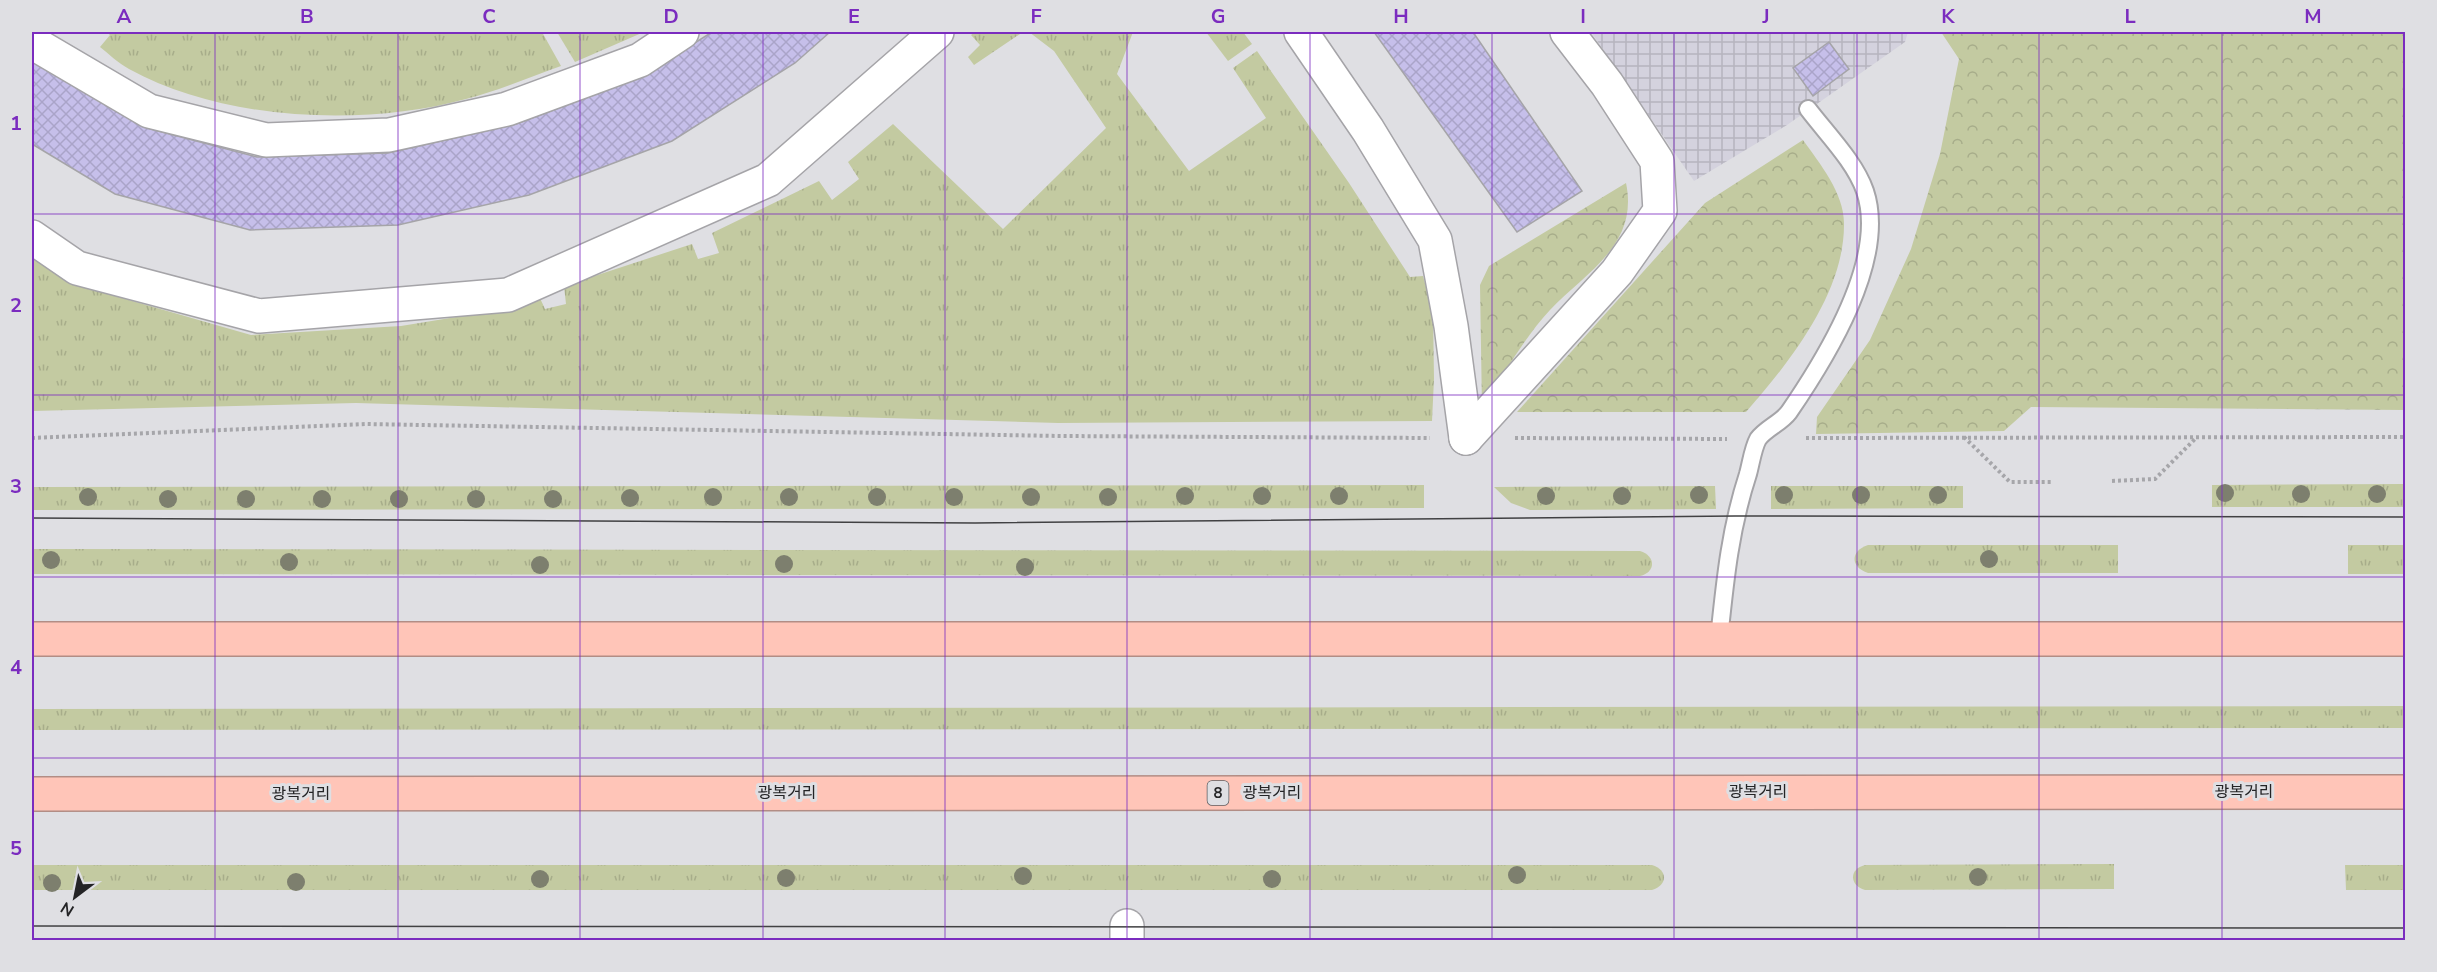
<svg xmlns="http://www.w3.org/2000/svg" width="2437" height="972" viewBox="0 0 2437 972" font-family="'Nunito Sans','Noto Sans KR',sans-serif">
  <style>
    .industrial { fill: url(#industrial-grid) }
    .grass { fill: url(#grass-tufts) }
    .forest { fill: url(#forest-crowns) }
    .building { fill: url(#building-cross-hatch); stroke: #a5a4a8; stroke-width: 1.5 }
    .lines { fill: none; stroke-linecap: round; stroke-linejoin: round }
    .lane-casing { stroke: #a5a4a8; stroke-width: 20 }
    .street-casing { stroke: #a5a4a8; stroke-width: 36 }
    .highway-casing { stroke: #b28d85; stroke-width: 36 }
    .path { stroke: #a6a6aa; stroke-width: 4; stroke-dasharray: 3 3; stroke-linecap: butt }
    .lane { stroke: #fff; stroke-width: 16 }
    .street { stroke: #fff; stroke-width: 33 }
    .highway { stroke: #ffc5b8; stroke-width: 33 }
    .tram { stroke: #414143; stroke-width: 1.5 }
    .tree { fill: #7d7f6e }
    .grid { fill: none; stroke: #7b2cbf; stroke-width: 1.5; stroke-opacity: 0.55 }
    .labels { text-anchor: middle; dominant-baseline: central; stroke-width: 6; stroke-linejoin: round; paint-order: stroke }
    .shield { fill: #dfdfe3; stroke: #5c5c5f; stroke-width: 1.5 }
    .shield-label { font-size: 15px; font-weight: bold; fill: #242426 }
    .street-label { font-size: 16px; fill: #242426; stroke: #dfdfe3 }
    .neatline { fill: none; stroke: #7b2cbf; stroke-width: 2 }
    .grid-label { font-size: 20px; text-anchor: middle; font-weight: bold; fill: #7b2cbf }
  </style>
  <defs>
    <pattern id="industrial-grid" width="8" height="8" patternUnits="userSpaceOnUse" patternTransform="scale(1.5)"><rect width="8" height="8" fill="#d4d2de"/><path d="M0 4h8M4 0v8" fill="none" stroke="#b6b4be"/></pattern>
    <pattern id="grass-tufts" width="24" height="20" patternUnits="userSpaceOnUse" patternTransform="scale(1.5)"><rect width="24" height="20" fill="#c3caa1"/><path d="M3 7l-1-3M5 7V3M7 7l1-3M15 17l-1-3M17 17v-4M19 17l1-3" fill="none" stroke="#a7ad8a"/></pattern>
    <pattern id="forest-crowns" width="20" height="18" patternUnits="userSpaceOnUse" patternTransform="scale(1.5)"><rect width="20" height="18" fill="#c3caa1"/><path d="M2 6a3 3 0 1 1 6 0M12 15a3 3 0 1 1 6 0" fill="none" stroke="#a7ad8a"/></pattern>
    <pattern id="building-cross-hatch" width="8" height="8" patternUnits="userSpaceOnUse" patternTransform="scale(1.5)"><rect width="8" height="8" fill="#c6bfea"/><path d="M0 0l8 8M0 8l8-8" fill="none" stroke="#aaa4c9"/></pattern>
  </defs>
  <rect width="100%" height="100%" fill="#dfdfe3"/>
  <polygon class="industrial" points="1591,32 1908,32 1905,42 1787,125 1694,181"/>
  <g class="grass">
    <path d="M106 32H542L561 66C530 77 498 91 466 99 364 127 223 121 129 69 118 63 109 54 100 47L110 35Z"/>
    <polygon points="557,32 644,32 575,62"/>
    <polygon points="975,32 1023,32 974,65 968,57 980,45 971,35"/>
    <polygon points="1029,32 1133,32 1117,74 1189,171 1266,118 1233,68 1257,51 1349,183 1410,277 1423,276 1433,312 1434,379 1432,421 1058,423 356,403 32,411 32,259 115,296 251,335 401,326 493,311 539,296 545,309 566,304 564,286 692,244 698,259 719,253 712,233 819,181 832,200 859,179 848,162 893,124 1003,229 1106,128 1054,51"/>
    <polygon points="1206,32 1243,32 1252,44 1228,61"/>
    <polygon points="2405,484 2405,507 2212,507 2212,485"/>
    <polygon points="1424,485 1424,508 32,510 32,487"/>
    <polygon points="1715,486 1716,509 1530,510 1511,503 1494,487"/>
    <polygon points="1771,486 1963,486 1963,508 1771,509"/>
    <path d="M1868 545H2118V573H1868C1850 567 1850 551 1868 545Z"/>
    <rect x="2348" y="545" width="57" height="29"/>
    <path d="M32 549 1640 551C1656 556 1656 572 1640 576L32 574Z"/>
    <polygon points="2405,706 2405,728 32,730 32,709"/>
    <path d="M2114 864V889L1865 890C1849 885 1849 869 1865 865Z"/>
    <path d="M32 865H1652C1668 870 1668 885 1652 890H32Z"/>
    <polygon points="2345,865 2405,865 2405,890 2346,890"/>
  </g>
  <g class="forest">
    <polygon points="1941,32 2405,32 2405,410 2031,407 2004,431 1816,434 1817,417 1870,340 1911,249 1940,154 1959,59"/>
    <path d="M1803 140C1820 164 1845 194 1844 225 1844 294 1789 363 1746 412H1517L1705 203Z"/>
    <path d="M1626 183C1639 245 1586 272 1550 310 1523 339 1503 376 1482 409L1480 285 1489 266Z"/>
  </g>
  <g class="building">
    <polygon points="712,32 830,32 795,63 672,141 529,195 398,225 250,230 115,194 32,144 32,58 147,128 257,157 388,153 516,124 641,77"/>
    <polygon points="1374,32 1473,32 1582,191 1517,232"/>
    <polygon points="1829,42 1849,69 1813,96 1793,68"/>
  </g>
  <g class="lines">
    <defs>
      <path id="lane" d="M1719 639C1725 581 1730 529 1748 474 1751 463 1753 448 1758 439 1766 428 1781 423 1789 412 1826 358 1888 259 1865 191 1855 162 1827 134 1808 109"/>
      <g id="street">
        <polyline points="1301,32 1368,130 1435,240 1451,326 1466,438"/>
        <polyline points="32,37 40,47 149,111 266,140 389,135 507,109 640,60 682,32"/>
        <polyline points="32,237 77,268 259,316 508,295 768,180 937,32"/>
        <polyline points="1466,438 1617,272 1660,211 1657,161 1607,84 1567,32"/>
        <polyline points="1127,926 1127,940"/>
      </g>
      <g id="highway">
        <polyline points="32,639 2406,639"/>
        <polyline points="32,794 2406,792"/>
      </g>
    </defs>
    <use href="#lane" class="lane-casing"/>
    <use href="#street" class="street-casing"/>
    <use href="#highway" class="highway-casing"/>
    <g class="path">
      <polyline points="1964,437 2010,482 2052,482"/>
      <polyline points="32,438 365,424 1059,436 1430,438"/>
      <polyline points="1515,438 1727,439"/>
      <polyline points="1806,438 2406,437"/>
      <polyline points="2112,481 2155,479 2196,438"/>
    </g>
    <use href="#lane" class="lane"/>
    <use href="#street" class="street"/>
    <use href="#highway" class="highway"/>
    <g class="tram">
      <polyline points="32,518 975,523 1735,516 2406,517"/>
      <polyline points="32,926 2406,928"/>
    </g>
  </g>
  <g class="tree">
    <circle cx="2225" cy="493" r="9"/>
    <circle cx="2301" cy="494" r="9"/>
    <circle cx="2377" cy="494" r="9"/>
    <circle cx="1699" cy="495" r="9"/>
    <circle cx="1784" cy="495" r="9"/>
    <circle cx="1861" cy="495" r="9"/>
    <circle cx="1938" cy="495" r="9"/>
    <circle cx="1185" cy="496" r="9"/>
    <circle cx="1262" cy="496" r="9"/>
    <circle cx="1339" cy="496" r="9"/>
    <circle cx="1546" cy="496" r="9"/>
    <circle cx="1622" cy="496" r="9"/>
    <circle cx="88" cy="497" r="9"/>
    <circle cx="713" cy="497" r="9"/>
    <circle cx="789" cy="497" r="9"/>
    <circle cx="877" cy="497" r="9"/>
    <circle cx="954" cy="497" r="9"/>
    <circle cx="1031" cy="497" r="9"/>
    <circle cx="1108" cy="497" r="9"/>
    <circle cx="630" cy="498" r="9"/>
    <circle cx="168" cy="499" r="9"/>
    <circle cx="246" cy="499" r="9"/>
    <circle cx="322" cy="499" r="9"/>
    <circle cx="399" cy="499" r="9"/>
    <circle cx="476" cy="499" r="9"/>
    <circle cx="553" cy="499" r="9"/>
    <circle cx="1989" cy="559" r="9"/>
    <circle cx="51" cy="560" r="9"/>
    <circle cx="289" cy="562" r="9"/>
    <circle cx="784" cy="564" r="9"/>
    <circle cx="540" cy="565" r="9"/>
    <circle cx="1025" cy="567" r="9"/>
    <circle cx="1517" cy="875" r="9"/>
    <circle cx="1023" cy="876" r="9"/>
    <circle cx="1978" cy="877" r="9"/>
    <circle cx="786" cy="878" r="9"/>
    <circle cx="540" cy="879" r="9"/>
    <circle cx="1272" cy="879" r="9"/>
    <circle cx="296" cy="882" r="9"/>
    <circle cx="52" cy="883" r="9"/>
  </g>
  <path class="grid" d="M215 32V940M398 32V940M580 32V940M763 32V940M945 32V940M1127 32V940M1310 32V940M1492 32V940M1674 32V940M1857 32V940M2039 32V940M2222 32V940M32 214H2406M32 395H2406M32 577H2406M32 758H2406"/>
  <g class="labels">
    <rect class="shield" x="1207.5" y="781" width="21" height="24" rx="4.5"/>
    <g class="shield-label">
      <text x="1218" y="793">8</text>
    </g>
    <g class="street-label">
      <text x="1758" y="792">광복거리</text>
      <text x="2244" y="792">광복거리</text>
      <text x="787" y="793">광복거리</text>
      <text x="1272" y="793">광복거리</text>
      <text x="301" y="794">광복거리</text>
    </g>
  </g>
  <rect width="2437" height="972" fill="none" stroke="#dfdfe3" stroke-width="66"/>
  <g transform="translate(75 897) rotate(212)" stroke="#dfdfe3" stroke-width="4.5" paint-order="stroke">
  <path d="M0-4.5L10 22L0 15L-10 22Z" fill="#242426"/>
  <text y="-9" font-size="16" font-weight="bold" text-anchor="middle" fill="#242426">N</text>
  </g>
  <rect x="33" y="33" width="2371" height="906" class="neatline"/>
  <g class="grid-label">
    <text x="124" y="23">A</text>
    <text x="307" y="23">B</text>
    <text x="489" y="23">C</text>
    <text x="671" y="23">D</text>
    <text x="854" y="23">E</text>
    <text x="1036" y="23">F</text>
    <text x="1218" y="23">G</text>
    <text x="1401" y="23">H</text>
    <text x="1583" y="23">I</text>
    <text x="1766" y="23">J</text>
    <text x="1948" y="23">K</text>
    <text x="2130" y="23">L</text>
    <text x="2313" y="23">M</text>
    <text x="16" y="130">1</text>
    <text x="16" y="312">2</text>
    <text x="16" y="493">3</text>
    <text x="16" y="674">4</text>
    <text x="16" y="855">5</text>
  </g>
</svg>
